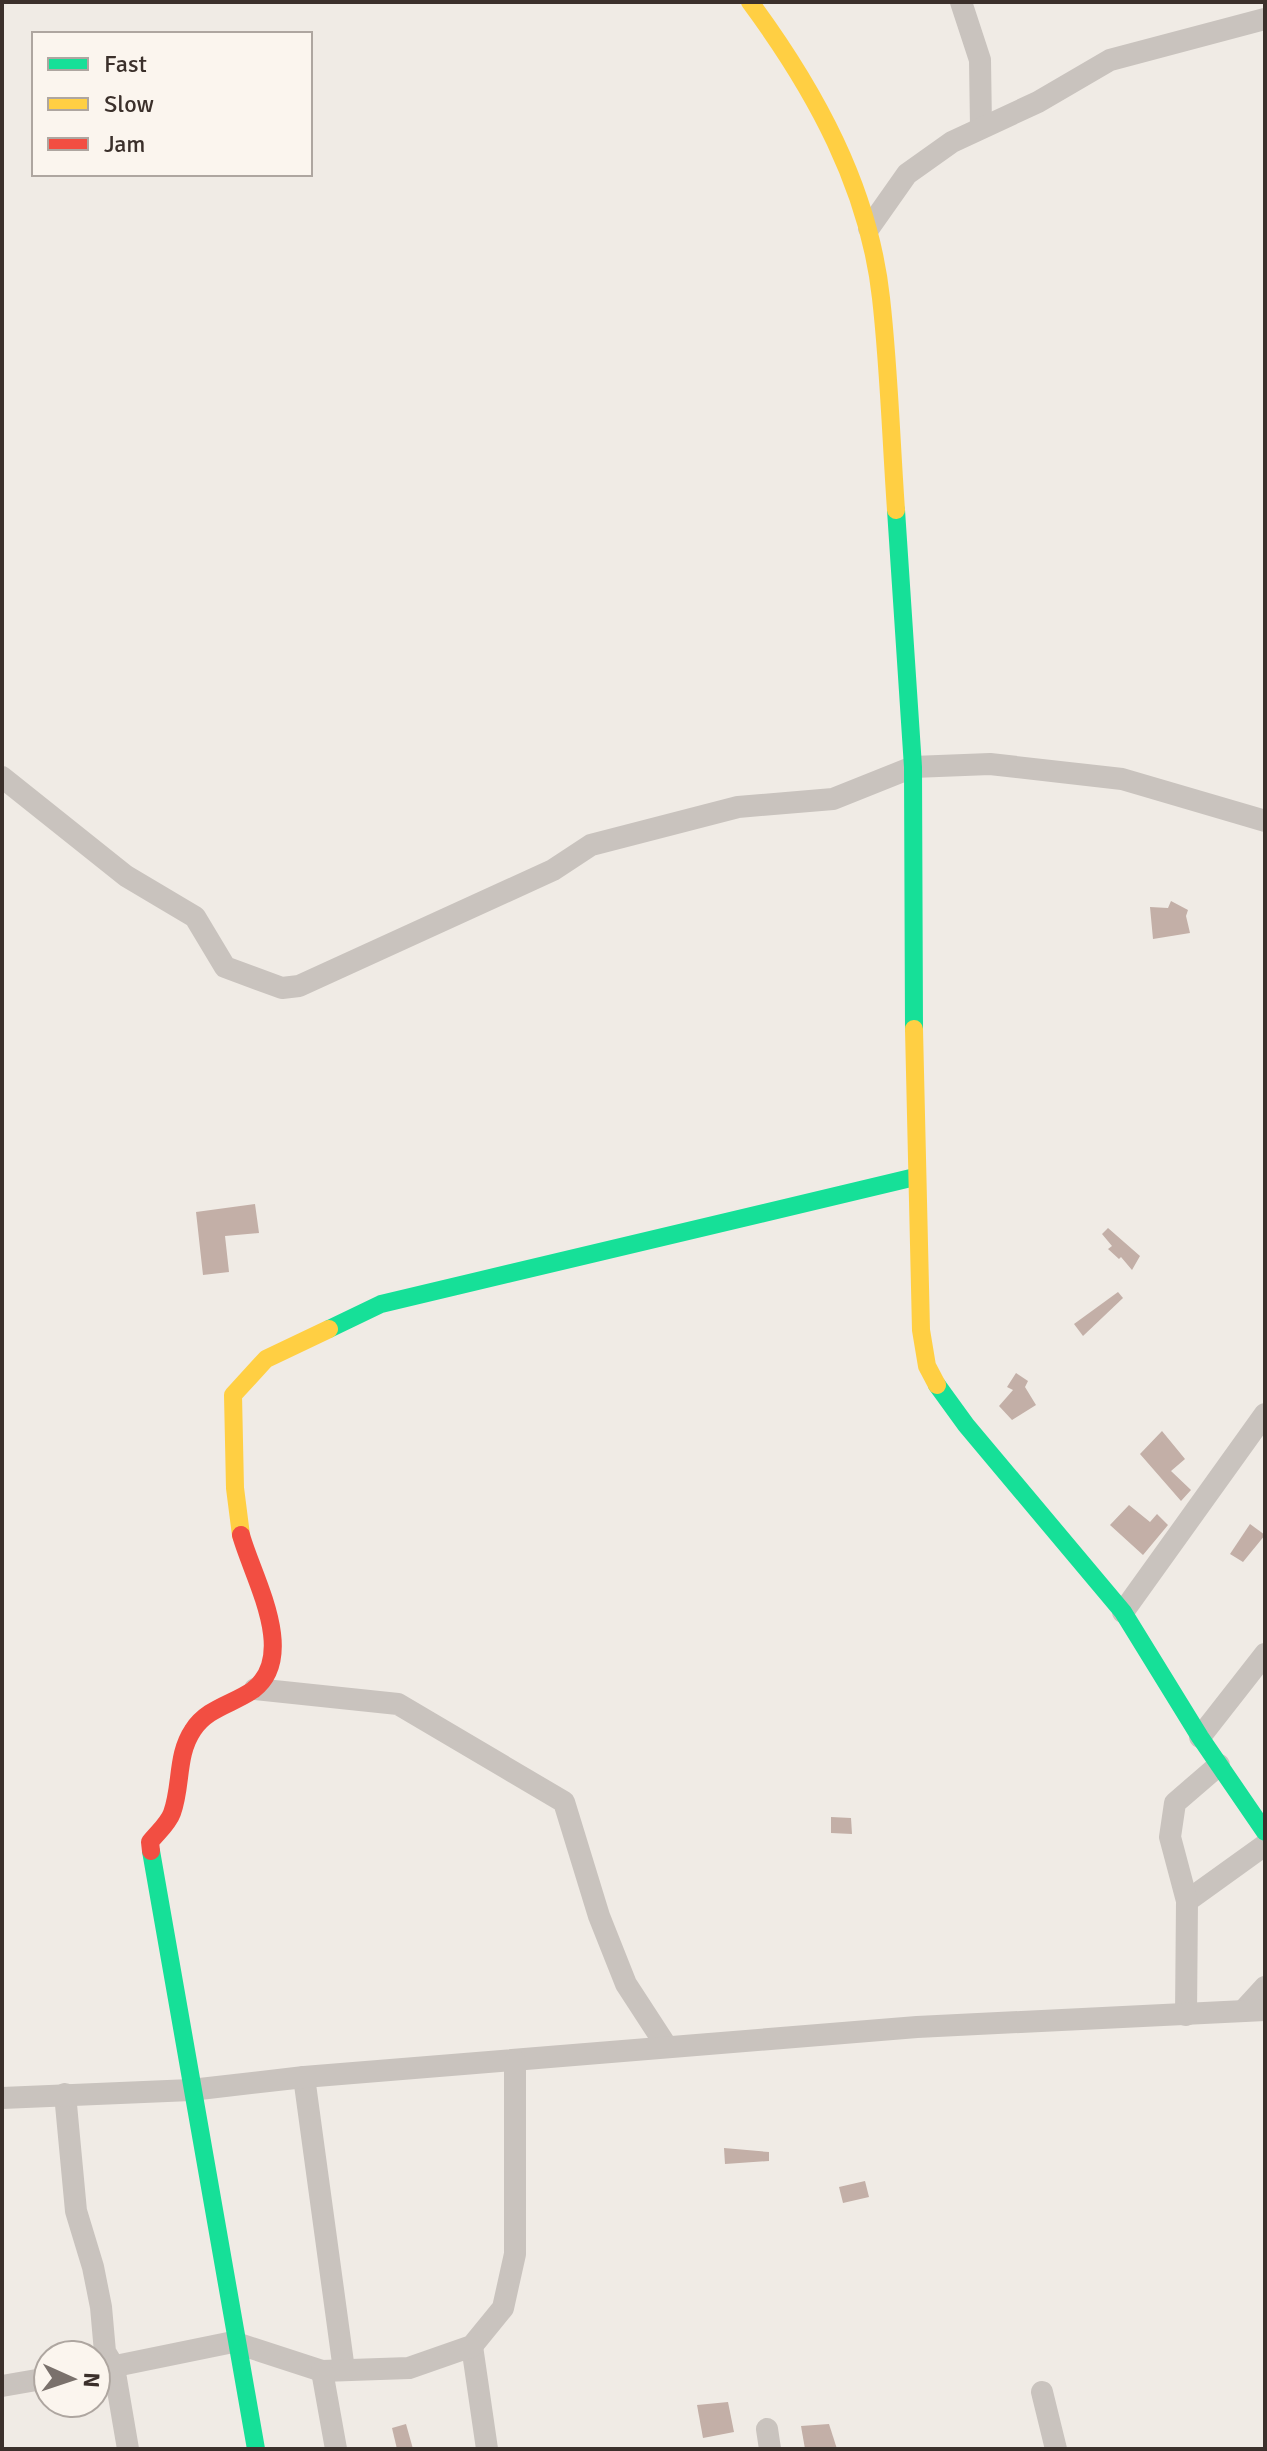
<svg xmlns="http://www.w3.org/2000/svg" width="1267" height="2451" viewBox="0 0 1267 2451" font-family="Signika,sans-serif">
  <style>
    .building { fill: #c3afa7 }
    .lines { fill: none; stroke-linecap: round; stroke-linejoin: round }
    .street { stroke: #c9c3be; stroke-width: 22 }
    .fast { stroke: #16e098; stroke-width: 18 }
    .slow { stroke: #ffcf43; stroke-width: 18 }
    .jam { stroke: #f24e42; stroke-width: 18 }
  </style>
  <rect width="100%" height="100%" fill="#f0ebe5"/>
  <g class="building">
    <polygon points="1171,901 1188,910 1186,916 1190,933 1153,939 1150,907 1168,908"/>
    <polygon points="255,1204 259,1233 225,1236 229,1272 203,1275 196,1212"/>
    <polygon points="1108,1228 1140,1256 1132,1270 1121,1257 1119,1259 1108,1249 1112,1246 1102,1234"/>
    <polygon points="1118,1292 1123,1298 1083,1336 1074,1324"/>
    <polygon points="1016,1373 1028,1381 1025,1387 1036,1405 1012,1420 999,1406 1013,1390 1007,1387"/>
    <polygon points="1162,1431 1185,1459 1171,1471 1191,1490 1181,1501 1140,1454"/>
    <polygon points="1129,1505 1150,1522 1157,1514 1168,1525 1143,1555 1110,1525"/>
    <polygon points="1250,1524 1265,1535 1243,1562 1230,1554"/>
    <polygon points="831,1817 851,1818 852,1834 831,1833"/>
    <polygon points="724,2148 769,2152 769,2161 725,2164"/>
    <polygon points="865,2181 869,2197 843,2203 839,2187"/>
    <polygon points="728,2402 734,2432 703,2438 697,2405"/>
    <polygon points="406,2424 413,2449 397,2449 392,2428"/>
    <polygon points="829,2424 837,2449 805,2449 801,2426"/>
  </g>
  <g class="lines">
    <g class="street">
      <polyline points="961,2 980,60 981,127"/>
      <polyline points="869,228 907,174 952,142 1038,102 1110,60 1265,19"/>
      <polyline points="2,777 126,876 195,917 225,967 282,988 299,986 553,870 591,845 738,807 833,799 913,767 990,764 1122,779 1265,821"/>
      <polyline points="1123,1612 1265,1414"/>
      <polyline points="255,1689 398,1704 564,1802 599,1916 626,1984 667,2047"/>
      <polyline points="1200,1737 1265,1654"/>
      <polyline points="1187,1901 1265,1845"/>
      <polyline points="1243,2011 1265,1987"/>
      <polyline points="1186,2015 1187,1901 1170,1837 1175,1803 1219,1765"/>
      <polyline points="304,2077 344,2370"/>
      <polyline points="65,2094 76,2211 93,2267 101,2307 105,2352 114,2367 128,2449"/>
      <polyline points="2,2098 191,2090 304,2077 917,2027 1265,2010"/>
      <polyline points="472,2346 487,2449"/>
      <polyline points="96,2370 233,2342 322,2371 409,2368 472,2346 503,2308 515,2254 515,2061"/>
      <polyline points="322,2371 336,2449"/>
      <polyline points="2,2386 48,2378"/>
      <polyline points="1042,2392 1056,2449"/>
      <polyline points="767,2429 770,2449"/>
    </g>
    <g class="fast">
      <polyline points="896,510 913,767 914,1029"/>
      <polyline points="329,1329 381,1304 915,1177"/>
      <polyline points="937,1385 966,1425 1123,1612 1200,1737 1265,1832"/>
      <polyline points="151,1851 256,2449"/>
    </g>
    <g class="slow">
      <path d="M750 2C815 90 869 188 881 298 889 368 891 439 896 510"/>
      <polyline points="914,1029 921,1330 927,1366 937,1385"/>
      <polyline points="241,1535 235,1488 233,1395 266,1359 329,1329"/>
    </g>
    <path class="jam" d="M151 1851 150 1842C157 1833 168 1824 172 1813 182 1786 176 1755 193 1730 207 1708 233 1704 253 1690 299 1655 252 1576 241 1535"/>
  </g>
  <rect width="1267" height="2451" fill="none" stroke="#3b302b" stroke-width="8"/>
  <rect x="32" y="32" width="280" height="144" fill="#fbf5ee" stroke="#aea6a0" stroke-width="2"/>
  <rect x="48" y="58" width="40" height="12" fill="#16e098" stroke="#aea6a0" stroke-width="2"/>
  <text x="104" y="72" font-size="24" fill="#3b302b">Fast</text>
  <rect x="48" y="98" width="40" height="12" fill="#ffcf43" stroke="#aea6a0" stroke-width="2"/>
  <text x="104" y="112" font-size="24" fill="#3b302b">Slow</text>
  <rect x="48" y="138" width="40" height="12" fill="#f24e42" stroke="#aea6a0" stroke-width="2"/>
  <text x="104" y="152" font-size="24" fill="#3b302b">Jam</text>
  <g transform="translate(72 2379) rotate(93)"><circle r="38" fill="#fbf5ee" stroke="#aea6a0" stroke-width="2"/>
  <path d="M0-6L14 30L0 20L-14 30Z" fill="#7a716c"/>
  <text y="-12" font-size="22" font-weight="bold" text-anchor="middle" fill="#3b302b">N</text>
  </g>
</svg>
